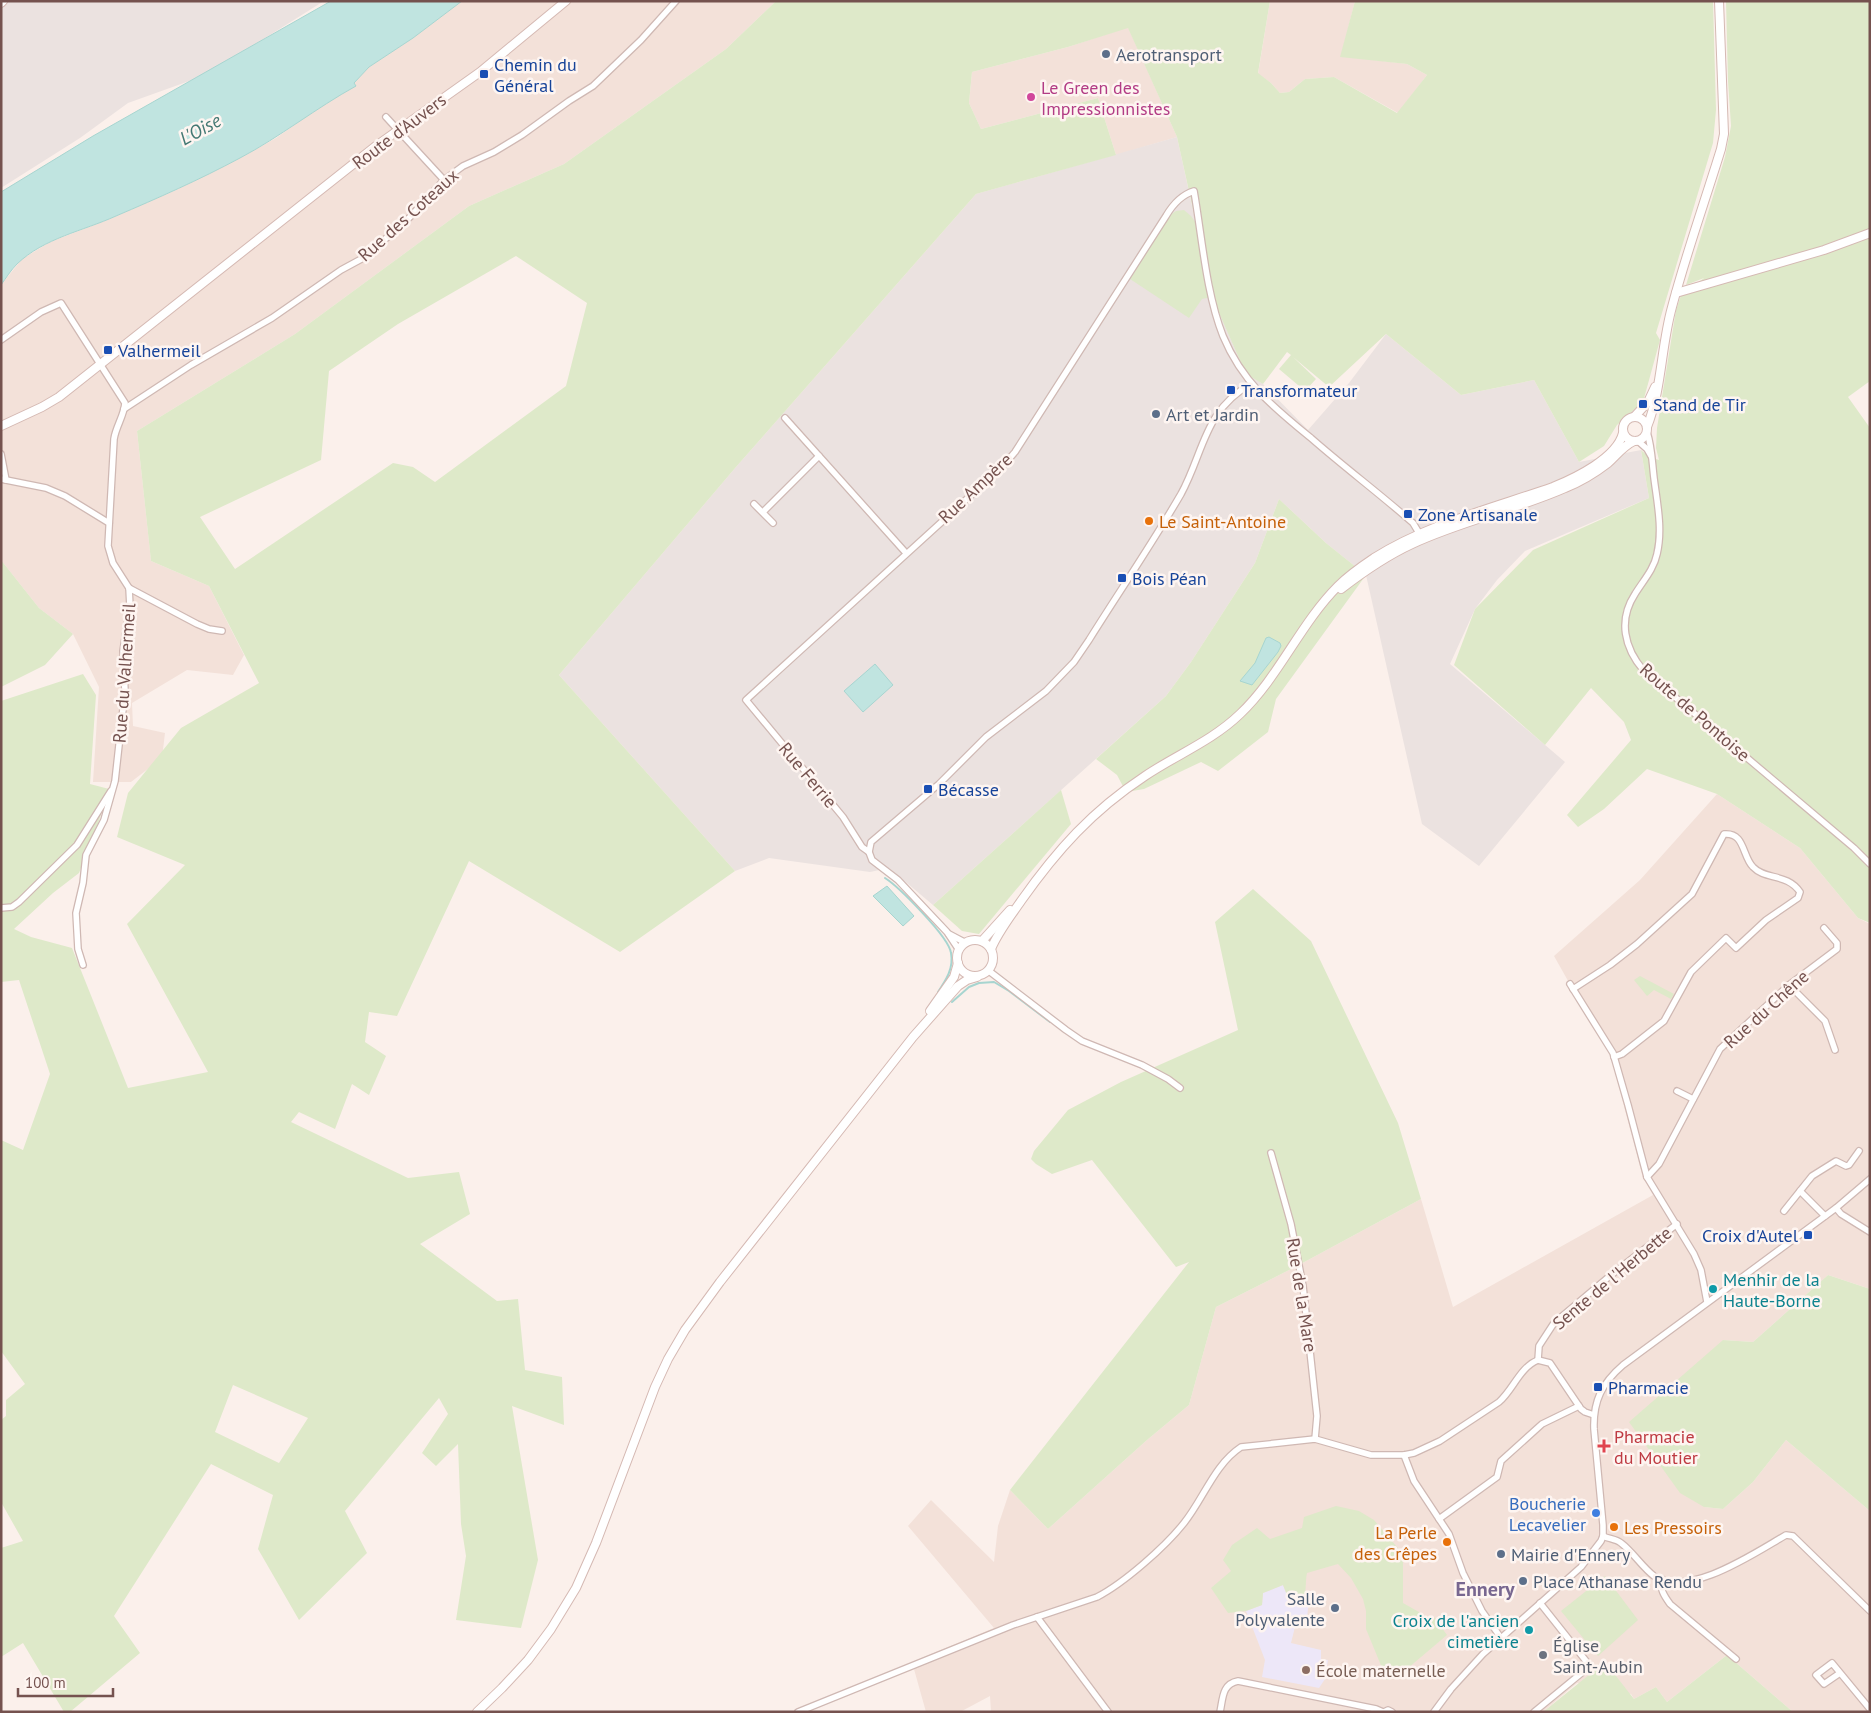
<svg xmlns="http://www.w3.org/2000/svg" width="1871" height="1713" viewBox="0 0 1871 1713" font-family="'PT Sans',sans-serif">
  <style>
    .residential { fill: #f3e1d9 }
    .industrial { fill: #ebe2e0 }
    .education { fill: #ede7f8 }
    .green { fill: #dee9c9; fill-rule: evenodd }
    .water { fill: #c0e4e0; stroke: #a7d5d0 }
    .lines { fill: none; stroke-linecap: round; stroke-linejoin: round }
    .stream { stroke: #a7d5d0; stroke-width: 2 }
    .street-casing { stroke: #cfb8b3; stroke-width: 8 }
    .secondary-casing { stroke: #d5b9b3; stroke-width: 10 }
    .street { stroke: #fff; stroke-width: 5.5 }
    .secondary { stroke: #fff; stroke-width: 8 }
    .service-dot { fill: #5c6f8a; stroke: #fef5f1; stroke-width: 2 }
    .transit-dot { fill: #1a4fb4; stroke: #fef5f1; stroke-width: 2 }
    .hotel-dot { fill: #d1479c; stroke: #fef5f1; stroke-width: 2 }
    .food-dot { fill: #e8710a; stroke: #fef5f1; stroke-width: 2 }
    .culture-dot { fill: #0f9aa8; stroke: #fef5f1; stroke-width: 2 }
    .health-dot { fill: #e0444e; stroke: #fef5f1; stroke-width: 2 }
    .shop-dot { fill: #3f7fe0; stroke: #fef5f1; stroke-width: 2 }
    .worship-dot { fill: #6b7280; stroke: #fef5f1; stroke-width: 2 }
    .education-dot { fill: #8d6e63; stroke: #fef5f1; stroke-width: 2 }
    .labels { text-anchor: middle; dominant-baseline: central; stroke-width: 5; stroke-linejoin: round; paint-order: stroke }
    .service-label { font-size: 18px; fill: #4e5e75; stroke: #fef5f1; text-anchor: start }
    .transit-label { font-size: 18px; fill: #164399; stroke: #fef5f1; text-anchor: start }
    .hotel-label { font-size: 18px; fill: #b23c85; stroke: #fef5f1; text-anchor: start }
    .street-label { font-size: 18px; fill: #75524f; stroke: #fef5f1 }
    .food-label { font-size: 18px; fill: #c56008; stroke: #fef5f1; text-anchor: start }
    .culture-label { font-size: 18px; fill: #0d838f; stroke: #fef5f1; text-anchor: start }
    .health-label { font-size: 18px; fill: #be3a42; stroke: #fef5f1; text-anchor: start }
    .shop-label { font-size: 18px; fill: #366cbe; stroke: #fef5f1; text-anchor: end }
    .worship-label { font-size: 18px; fill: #5b616d; stroke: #fef5f1; text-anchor: start }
    .education-label { font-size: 18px; fill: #785e54; stroke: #fef5f1; text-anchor: start }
    .water-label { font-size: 19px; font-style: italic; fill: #437873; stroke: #fef5f1 }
    .quarter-label { font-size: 20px; font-weight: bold; fill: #786790; stroke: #fef5f1 }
  </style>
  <rect width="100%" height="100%" fill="#fbf0eb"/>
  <g class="residential">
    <polygon points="462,1 776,1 726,49 564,164 469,206 295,334 137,431 151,561 209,586 244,655 233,675 187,670 132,703 133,726 165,733 162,758 131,782 93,782 99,687 73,634 39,608 1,560 1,285 22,259 50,242 107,220 176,190 240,158 276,138 327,102 355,86 354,83 369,67 413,38"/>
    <polygon points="1270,1 1355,1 1341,56 1407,64 1427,75 1398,113 1334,77 1305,79 1289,92 1280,93 1271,83 1258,74"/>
    <polygon points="1128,27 1177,137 1116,155 1098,98 981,129 969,103 972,72 1068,47"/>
    <polygon points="1717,794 1800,848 1858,918 1870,924 1870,1289 1828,1275 1753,1342 1723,1340 1704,1507 1723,1509 1753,1482 1786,1440 1870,1511 1870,1712 1793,1712 1727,1655 1667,1702 1656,1687 1634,1699 1631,1694 1577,1683 1543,1712 991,1712 990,1696 960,1712 926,1712 912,1662 994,1628 908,1526 931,1500 994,1562 998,1526 1010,1490 1048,1529 1147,1440 1189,1405 1216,1307 1297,1266 1421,1199 1453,1307 1653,1195 1643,1178 1611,1057 1554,956 1640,880"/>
  </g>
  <g class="industrial">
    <polygon points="8,1 324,1 206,75 128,103 80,138 1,188 1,8"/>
    <polygon points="1177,137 1212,297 1246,373 1263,384 1308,430 1349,383 1386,334 1461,395 1534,380 1579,462 1641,450 1649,498 1525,551 1497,580 1475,609 1450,664 1565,762 1479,866 1422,824 1366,575 1326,543 1279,499 1255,563 1191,662 1166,696 933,905 889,868 870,872 769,858 735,871 559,675 736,467 976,194"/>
  </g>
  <polygon class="education" points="1283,1585 1287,1595 1309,1601 1307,1618 1317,1628 1296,1623 1291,1643 1321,1650 1321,1659 1328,1660 1325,1679 1319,1688 1262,1677 1265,1660 1246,1611 1262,1605 1263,1593"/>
  <g class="green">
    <path d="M776 1H1270L1258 73 1271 83 1280 93 1289 92 1305 79 1334 77 1397 113 1427 75 1407 64 1340 57 1355 1H1713L1716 110 1713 143 1656 333 1660 340 1643 402 1617 425 1604 446 1579 462 1534 380 1461 395 1386 334 1329 387 1293 357 1316 379 1305 391 1279 369 1291 355 1287 352 1263 384 1246 374 1212 297 1202 299 1189 318 1130 279 1170 215 1176 211 1184 210 1191 216 1196 223 1177 137 1128 28 1068 47 972 72 969 103 981 129 1098 98 1116 155 976 194 736 467 559 675 735 871 620 952 469 861 397 1016 369 1012 365 1042 386 1056 369 1095 352 1084 335 1129 299 1112 291 1122 408 1178 459 1172 470 1214 420 1244 497 1301 518 1299 525 1370 562 1377 564 1425 512 1406 538 1560 521 1628 456 1620 466 1556 461 1524 458 1444 436 1466 422 1453 448 1414 439 1398 345 1511 367 1553 299 1620 258 1549 273 1495 211 1464 114 1616 140 1653 70 1712H64L23 1643 1 1657V1548L23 1541 1 1502V1420L6 1416V1400L25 1384 1 1351V1140L23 1150 50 1074 19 980 1 982V701L83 674 96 695 90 784 109 789 97 827 79 873 53 893 14 929 31 937 72 948 128 1088 208 1072 127 924 185 865 117 837 128 793 181 728 259 683 209 586 151 561 137 431 295 334 469 206 564 164 726 49ZM516 256 587 303 566 386 435 482 413 467 393 463 235 569 200 517 321 460 329 371 398 324ZM233 1385 308 1418 279 1463 215 1432Z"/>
    <polygon points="1726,1 1870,1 1870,381 1848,397 1870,428 1870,923 1858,918 1800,848 1717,794 1647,769 1604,809 1578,827 1567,815 1631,740 1624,722 1591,688 1545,745 1454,665 1475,609 1533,550 1649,498 1641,450 1649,457 1659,460 1656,448 1657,428 1676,310 1681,295 1704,278 1686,285 1725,157 1731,126 1728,81"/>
    <polygon points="1279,499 1326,543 1366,575 1276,699 1268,732 1218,771 1201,762 1144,789 1126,792 1117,775 1096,759 1166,696 1191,662 1255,563"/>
    <polygon points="1,560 39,608 73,634 45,665 1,687"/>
    <polygon points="1061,790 1071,824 979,934 962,931 933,905"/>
    <polygon points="1253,889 1311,941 1398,1123 1421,1199 1297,1266 1216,1307 1189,1405 1147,1440 1048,1529 1010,1490 1189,1262 1176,1267 1092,1160 1052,1174 1036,1164 1031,1159 1034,1151 1068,1110 1121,1082 1238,1030 1215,922"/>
    <polygon points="1640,976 1674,994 1671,999 1654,990 1647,996 1634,980"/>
    <polygon points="1828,1275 1870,1289 1870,1511 1786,1440 1753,1482 1723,1509 1704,1507 1680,1493 1629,1422 1723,1340 1753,1342"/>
    <path d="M1336 1506 1359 1511 1374 1520 1403 1554V1603L1426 1616 1434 1617 1447 1635 1401 1674 1387 1680 1366 1629V1611L1363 1599 1351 1578 1338 1564 1307 1573C1305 1582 1307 1592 1303 1599L1287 1595 1283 1585 1263 1593 1262 1605 1246 1611 1228 1613 1211 1588 1231 1571 1223 1560 1232 1545 1257 1528 1270 1539 1302 1528 1304 1517Z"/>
    <polygon points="1605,1576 1638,1620 1598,1656 1561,1611"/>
    <polygon points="1727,1655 1793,1712 1543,1712 1605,1662 1634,1699 1656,1687 1667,1702"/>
  </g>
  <g class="water">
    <path d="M331 1H462L413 38 369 67 354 83 356 86C316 108 280 137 240 158 199 180 158 198 116 216 83 231 44 238 17 264 11 270 6 278 1 285V192L93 136Z"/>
    <polygon points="1269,637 1280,643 1281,646 1278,652 1252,685 1240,681 1255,663 1266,638"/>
    <polygon points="875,664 893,685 863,712 844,691"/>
    <polygon points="887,886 914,916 903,926 873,896"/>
  </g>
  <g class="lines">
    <g class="stream">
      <path d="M885 878C899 887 949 937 951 953 954 968 946 980 938 992"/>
      <polyline points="952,1002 969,987 979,983 994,982 1009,991 1050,1022"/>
    </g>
    <defs>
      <g id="street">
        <polyline points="386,117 444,180"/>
        <path d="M1 340 41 312 61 303 125 403C124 416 116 426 114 439L108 546 113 563 129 588 130 607 123 651 125 691 115 781 104 820 86 855 83 883 76 913 78 949 83 965"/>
        <polyline points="124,409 191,365 272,318 341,270 365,257 410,217 444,180 463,166 494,152 522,135 569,101 593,86 641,40 676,1"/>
        <polyline points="785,418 906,553"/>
        <path d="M1647 432C1652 447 1652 462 1654 478 1657 502 1663 529 1657 554 1654 569 1643 581 1635 594 1618 620 1624 648 1644 671L1854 848 1870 864"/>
        <polyline points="1638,441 1647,449 1651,456"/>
        <polyline points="1,454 6,480"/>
        <polyline points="1,479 46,488 65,496 109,523"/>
        <polyline points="754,504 773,523"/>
        <polyline points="763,512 819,456"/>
        <polyline points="129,588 197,624 209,629 222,631"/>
        <path d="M869 852 862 847 843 817 746 700 1002 467 1015 452 1166 216C1173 204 1181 195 1194 191 1202 237 1206 293 1223 336 1242 382 1273 407 1311 438 1344 467 1380 494 1413 523L1422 538"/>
        <polyline points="1,908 12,907 19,902 77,845 111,791"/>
        <polyline points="949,934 966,943"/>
        <path d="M959 950 947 932 898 880 872 860 869 852 871 842 939 784 986 737 1046 691 1074 662 1089 640C1119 592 1152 544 1181 494 1204 452 1204 410 1251 384"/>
        <polyline points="989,971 1066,1030 1082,1041 1142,1065 1168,1079 1180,1088"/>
        <polyline points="1570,984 1613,1053 1628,1105 1647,1177 1694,1254 1701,1270 1707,1302"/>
        <polyline points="1789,985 1825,1021 1835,1050"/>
        <path d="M1573 989 1610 965 1637 944 1692 894 1724 834C1745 832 1742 856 1753 867 1765 880 1787 873 1800 892L1798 898 1766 920 1736 948 1726 938 1691 972 1664 1021 1622 1054 1614 1057"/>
        <polyline points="1677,1091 1693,1099"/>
        <polyline points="1271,1153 1291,1224 1303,1286 1317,1416 1315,1439"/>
        <polyline points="1647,1177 1659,1164 1720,1049 1789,985 1837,949 1837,943 1824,928"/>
        <polyline points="1836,1208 1841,1214 1870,1232"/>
        <polyline points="1784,1211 1800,1191"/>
        <polyline points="1825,1216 1800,1191 1812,1176 1836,1161 1846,1166 1849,1165 1859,1151"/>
        <polyline points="1538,1360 1539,1346 1554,1323 1611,1275 1677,1224"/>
        <polyline points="1404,1455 1414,1481 1449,1534 1463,1573 1482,1611 1501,1638"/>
        <polyline points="1439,1519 1497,1477 1501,1461 1542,1424 1579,1406"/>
        <path d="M1603 1536C1609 1539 1616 1539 1621 1543 1633 1552 1642 1567 1654 1576 1688 1599 1756 1552 1786 1535L1793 1536 1870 1611"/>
        <path d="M1662 1579C1659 1589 1665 1597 1670 1604L1736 1659"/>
        <polyline points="1037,1617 1108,1712"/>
        <polyline points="1840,1673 1824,1684 1816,1675 1832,1663 1870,1709"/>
        <path d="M798 1712 1013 1625 1097 1597C1124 1583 1165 1547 1184 1523 1204 1498 1214 1465 1241 1447L1315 1439 1371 1455H1404L1414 1453 1440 1441 1499 1402C1513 1390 1520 1367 1538 1360L1550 1363 1581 1409 1585 1412 1594 1415"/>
        <path d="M1220 1712C1223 1698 1222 1684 1238 1681L1376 1709 1383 1712"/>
        <polyline points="1384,1712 1388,1710 1392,1712"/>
        <path d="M1434 1712 1451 1689 1483 1654 1581 1567 1601 1541 1603 1536V1525L1594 1429C1593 1401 1602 1383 1623 1365L1836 1208 1870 1179"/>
        <polyline points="1534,1712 1590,1666 1540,1603"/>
      </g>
      <g id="secondary">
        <polyline points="1,3 3,1"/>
        <polyline points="1676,293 1824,250 1870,233"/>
        <polyline points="1635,416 1648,402 1655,387"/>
        <circle cx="1635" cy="429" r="12"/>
        <polyline points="1,426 42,407 59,397 376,146 480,72 566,1"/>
        <path d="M1647 427C1662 389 1661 346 1672 307 1686 254 1705 201 1721 149L1724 134 1719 1"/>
        <path d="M1341 589C1363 572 1386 556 1412 544 1461 521 1515 510 1565 488 1580 482 1595 473 1608 463 1617 455 1623 446 1634 441"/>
        <circle cx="975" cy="958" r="18"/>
        <polyline points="982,941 1010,910"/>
        <path d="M991 949C998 932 1010 917 1021 901 1057 850 1092 811 1145 776 1176 755 1212 741 1240 714 1279 677 1300 624 1338 586 1349 575 1362 566 1374 558 1428 524 1493 508 1553 487 1575 478 1617 458 1623 433"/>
        <polyline points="930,1011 954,977 958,963"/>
        <polyline points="477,1712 502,1688 528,1660 551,1629 576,1588 596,1543 655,1387 668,1359 685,1330 720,1282 913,1037 958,986 967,980 977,977"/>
      </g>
    </defs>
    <use href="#street" class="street-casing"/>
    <use href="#secondary" class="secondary-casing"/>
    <use href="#street" class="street"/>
    <use href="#secondary" class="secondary"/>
  </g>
  <g class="service-dot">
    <circle cx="1106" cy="54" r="5"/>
    <circle cx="1156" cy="414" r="5"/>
    <circle cx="1501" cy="1554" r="5"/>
    <circle cx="1523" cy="1581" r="5"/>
    <circle cx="1335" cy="1608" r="5"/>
  </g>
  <g class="transit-dot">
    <rect x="479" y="69" width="10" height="10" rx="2.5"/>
    <rect x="103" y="345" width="10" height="10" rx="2.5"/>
    <rect x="1226" y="385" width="10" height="10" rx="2.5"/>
    <rect x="1638" y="399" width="10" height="10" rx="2.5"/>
    <rect x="1403" y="509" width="10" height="10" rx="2.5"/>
    <rect x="1117" y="573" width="10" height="10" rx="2.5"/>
    <rect x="923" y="784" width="10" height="10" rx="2.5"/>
    <rect x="1803" y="1230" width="10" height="10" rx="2.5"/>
    <rect x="1593" y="1382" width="10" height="10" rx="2.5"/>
  </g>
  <circle class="hotel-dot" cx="1031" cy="97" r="5"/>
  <g class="food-dot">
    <circle cx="1149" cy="521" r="5"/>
    <circle cx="1614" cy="1527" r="5"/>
    <circle cx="1447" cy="1542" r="5"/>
  </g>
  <g class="culture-dot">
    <circle cx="1713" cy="1289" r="5"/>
    <circle cx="1529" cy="1630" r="5"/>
  </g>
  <path class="health-dot" d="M1601.5 1438.5h5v5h5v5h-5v5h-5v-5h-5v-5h5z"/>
  <circle class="shop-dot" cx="1596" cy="1513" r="5"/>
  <circle class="worship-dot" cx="1543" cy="1655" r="5"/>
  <circle class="education-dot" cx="1306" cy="1670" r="5"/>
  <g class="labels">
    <g class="service-label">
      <text x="1116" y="54">Aerotransport</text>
      <text x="1166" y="414">Art et Jardin</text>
      <text x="1511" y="1554">Mairie d'Ennery</text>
      <text x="1533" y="1581">Place Athanase Rendu</text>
      <text x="1325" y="1598" text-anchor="end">Salle<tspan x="1325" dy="21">Polyvalente</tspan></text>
    </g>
    <g class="transit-label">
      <text x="494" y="64">Chemin du<tspan x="494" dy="21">Général</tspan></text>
      <text x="118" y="350">Valhermeil</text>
      <text x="1241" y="390">Transformateur</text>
      <text x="1653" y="404">Stand de Tir</text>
      <text x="1418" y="514">Zone Artisanale</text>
      <text x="1132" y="578">Bois Péan</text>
      <text x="938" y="789">Bécasse</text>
      <text x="1798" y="1235" text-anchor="end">Croix d'Autel</text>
      <text x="1608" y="1387">Pharmacie</text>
    </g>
    <g class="hotel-label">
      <text x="1041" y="87">Le Green des<tspan x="1041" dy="21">Impressionnistes</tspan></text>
    </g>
    <g class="street-label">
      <text transform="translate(399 131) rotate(-37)">Route d'Auvers</text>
      <text transform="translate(408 215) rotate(-42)">Rue des Coteaux</text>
      <text transform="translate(975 488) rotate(-43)">Rue Ampère</text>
      <text transform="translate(124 673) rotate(-86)">Rue du Valhermeil</text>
      <text transform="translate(1695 712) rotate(41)">Route de Pontoise</text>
      <text transform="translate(808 775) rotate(50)">Rue Ferrie</text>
      <text transform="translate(1766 1009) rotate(-42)">Rue du Chêne</text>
      <text transform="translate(1612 1278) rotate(-40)">Sente de l'Herbette</text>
      <text transform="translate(1302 1295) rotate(81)">Rue de la Mare</text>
    </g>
    <g class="food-label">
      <text x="1159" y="521">Le Saint-Antoine</text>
      <text x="1624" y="1527">Les Pressoirs</text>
      <text x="1437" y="1532" text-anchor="end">La Perle<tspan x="1437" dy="21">des Crêpes</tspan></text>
    </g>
    <g class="culture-label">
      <text x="1723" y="1279">Menhir de la<tspan x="1723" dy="21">Haute-Borne</tspan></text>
      <text x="1519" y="1620" text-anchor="end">Croix de l'ancien<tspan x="1519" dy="21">cimetière</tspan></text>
    </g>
    <g class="health-label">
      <text x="1614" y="1436">Pharmacie<tspan x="1614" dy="21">du Moutier</tspan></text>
    </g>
    <g class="shop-label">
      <text x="1586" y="1503">Boucherie<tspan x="1586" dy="21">Lecavelier</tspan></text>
    </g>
    <g class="worship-label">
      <text x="1553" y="1645">Église<tspan x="1553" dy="21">Saint-Aubin</tspan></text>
    </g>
    <g class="education-label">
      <text x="1316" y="1670">École maternelle</text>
    </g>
    <g class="water-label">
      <text transform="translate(200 129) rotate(-29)">L'Oise</text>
    </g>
    <g class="quarter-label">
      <text x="1485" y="1589">Ennery</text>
    </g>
  </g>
  <rect width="1871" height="1713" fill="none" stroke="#75524f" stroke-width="5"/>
  <path d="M18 1688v8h95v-8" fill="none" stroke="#75524f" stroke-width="2.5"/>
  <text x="25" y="1688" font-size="15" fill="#75524f" stroke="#fef5f1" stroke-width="4" paint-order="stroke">100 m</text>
</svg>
